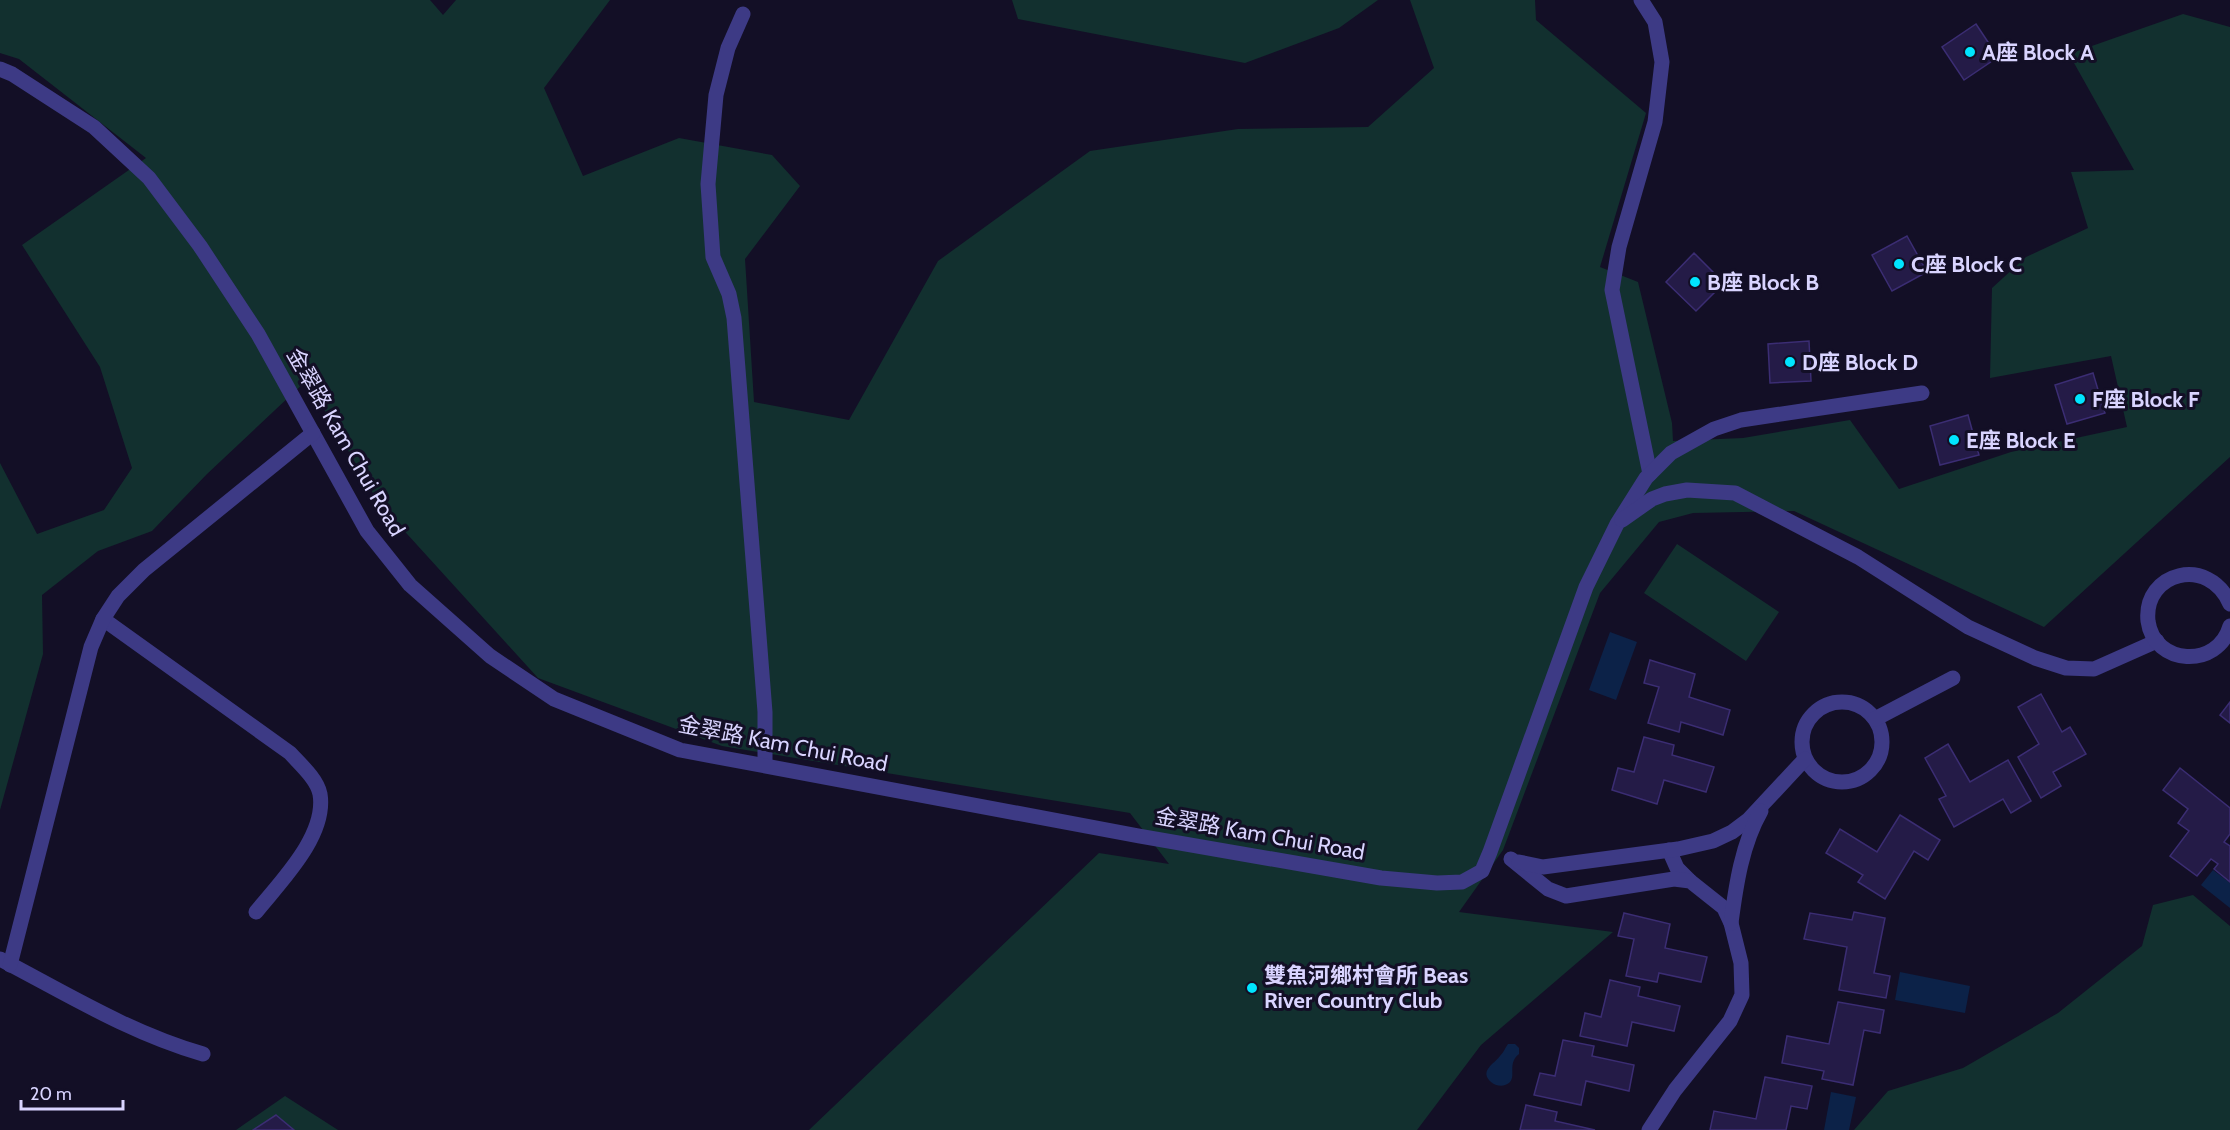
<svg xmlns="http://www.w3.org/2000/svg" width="2230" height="1130" viewBox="0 0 2230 1130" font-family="Cabin,'Noto Sans SC',sans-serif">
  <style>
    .green { fill: #12302f }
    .water { fill: #0c2248 }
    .building { fill: #241b47; stroke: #3b2d73; stroke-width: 1.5 }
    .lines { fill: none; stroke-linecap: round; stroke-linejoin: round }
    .minor { stroke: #3d3a85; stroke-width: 15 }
    .poi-dot { fill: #00e5ff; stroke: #130f26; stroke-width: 2 }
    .labels { text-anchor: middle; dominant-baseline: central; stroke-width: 6; stroke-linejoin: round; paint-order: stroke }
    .poi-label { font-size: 22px; font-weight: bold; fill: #d9d4ff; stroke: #130f26; text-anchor: start }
    .street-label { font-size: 22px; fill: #d9d4ff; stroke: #130f26 }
  </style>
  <rect width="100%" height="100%" fill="#130f26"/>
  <g class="green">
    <polygon points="0,0 430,0 443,15 456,0 610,0 544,88 583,176 679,138 772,155 800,186 745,259 754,402 849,420 938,261 1090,151 1238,129 1368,127 1434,68 1410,0 1535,0 1536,20 1646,113 1600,267 1638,282 1672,423 1673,441 1743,438 1850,420 1899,489 2011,452 2127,427 2111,356 1990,378 1992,288 2026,257 2088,228 2071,172 2134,170 2069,54 2183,14 2230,27 2230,457 2044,627 1794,511 1693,513 1659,522 1600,593 1503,850 1459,912 1613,932 1481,1045 1417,1130 809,1130 1099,853 1169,864 1130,813 722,746 538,678 378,502 307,380 207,474 152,531 98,551 42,595 43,654 0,810 0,463 37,534 104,510 132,468 100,367 22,245 146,158 19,59 0,53"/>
    <polygon points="1012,0 1378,0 1339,28 1245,63 1018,19"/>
    <polygon points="1677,544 1779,612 1746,661 1644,593"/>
    <polygon points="2193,895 2230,926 2230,1130 1854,1130 1888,1091 1963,1068 2058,1013 2142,946 2153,905"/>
    <polygon points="285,1096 338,1130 236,1130"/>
  </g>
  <g class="water">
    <polygon points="1610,632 1637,642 1616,700 1589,690"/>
    <polygon points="2213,870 2230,883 2230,908 2201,885"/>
    <polygon points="1900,972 1970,986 1965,1013 1895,1000"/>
    <path d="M1508 1044H1515L1519 1048V1054C1505 1065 1520 1080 1505 1085 1501 1087 1494 1085 1491 1082 1479 1071 1494 1064 1500 1056 1504 1052 1505 1048 1508 1044Z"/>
    <polygon points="1831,1092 1856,1097 1849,1130 1824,1130"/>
  </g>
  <g class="building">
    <polygon points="1976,24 1998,57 1964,80 1942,47"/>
    <polygon points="1907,236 1927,272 1892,291 1872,255"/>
    <polygon points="1694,253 1724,283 1696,311 1666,282"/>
    <polygon points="1809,341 1811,381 1770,383 1768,344"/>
    <polygon points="2093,373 2105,413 2067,424 2055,385"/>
    <polygon points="1968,415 1979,455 1940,465 1930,426"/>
    <polygon points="1650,660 1695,674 1689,697 1730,710 1723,735 1681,722 1679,732 1648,723 1659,687 1644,683"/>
    <polygon points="2041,694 2062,732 2070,727 2086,754 2053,772 2061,786 2041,798 2018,757 2039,744 2018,707"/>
    <polygon points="2230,702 2230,723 2220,715"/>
    <polygon points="1644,737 1674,745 1672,755 1714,767 1706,792 1664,780 1657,804 1612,790 1618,768 1634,772"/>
    <polygon points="1948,744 1970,782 2008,760 2031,801 2011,813 2003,799 1954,827 1939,799 1946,796 1925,758"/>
    <polygon points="2180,768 2230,808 2230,834 2224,842 2230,846 2230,882 2214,869 2218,864 2211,859 2197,876 2170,856 2189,831 2178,823 2188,809 2163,790"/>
    <polygon points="1900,815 1940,840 1928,860 1914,851 1885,899 1858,882 1863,875 1826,853 1840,829 1877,852"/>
    <polygon points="1854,912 1885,918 1874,973 1890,976 1886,998 1839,990 1847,947 1804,939 1810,913 1852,920"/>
    <polygon points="1624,913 1670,924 1665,948 1707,957 1701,982 1659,973 1657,982 1626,976 1634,939 1618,936"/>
    <polygon points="1610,980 1640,987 1638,996 1680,1006 1674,1031 1632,1022 1627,1046 1580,1036 1585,1013 1601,1017"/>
    <polygon points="1838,1002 1884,1010 1880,1033 1864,1030 1853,1085 1822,1079 1824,1071 1782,1063 1787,1036 1829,1044"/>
    <polygon points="1563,1040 1594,1046 1592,1056 1634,1065 1629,1091 1586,1081 1581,1105 1534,1095 1540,1073 1555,1076"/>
    <polygon points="1765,1077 1812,1086 1807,1109 1791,1106 1786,1130 1710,1130 1714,1111 1756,1119"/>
    <polygon points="1526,1105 1557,1112 1555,1121 1595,1130 1520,1130"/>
    <polygon points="276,1115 294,1130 253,1130"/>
  </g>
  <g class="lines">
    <g class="minor">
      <polyline points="1641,0 1655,22 1662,62 1655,122 1619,247 1612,290 1650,474"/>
      <polyline points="743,14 728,48 716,95 708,184 713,257 729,294 734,318 765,712 765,765"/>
      <polyline points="0,69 12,74 94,127 149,178 200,246 258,334 367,531 410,585 490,656 554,699 680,750 1139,836 1381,878 1437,883 1462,882 1482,871 1490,852 1586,587 1617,524 1646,478 1671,453 1714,429 1741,420 1922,393"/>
      <polyline points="1622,520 1652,499 1665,494 1687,490 1735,493 1858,557 1968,627 2035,658 2066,668 2094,669 2157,641"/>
      <path d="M2230 604C2209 555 2143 572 2148 621 2154 666 2218 669 2230 626"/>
      <path d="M103 619 290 753C300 764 317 779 320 794 327 836 280 882 256 912"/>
      <circle cx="1842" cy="742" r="40"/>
      <polyline points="1875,719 1953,678"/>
      <polyline points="1669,850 1677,868 1690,881"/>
      <polyline points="1511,859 1548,889 1566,896 1674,879 1690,881 1724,908 1731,923 1741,963 1742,995 1730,1021 1675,1090 1649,1130"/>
      <polyline points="1519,862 1543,867 1678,849 1713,841 1732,832 1748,820 1805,759"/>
      <path d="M1731 923C1736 885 1742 844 1761 811"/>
      <path d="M0 959C67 994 130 1033 203 1054"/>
      <polyline points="10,965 91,647 103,619 118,596 144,570 313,433"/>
    </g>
  </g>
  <g class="poi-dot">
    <circle cx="1970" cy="52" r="6"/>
    <circle cx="1899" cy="264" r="6"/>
    <circle cx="1695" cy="282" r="6"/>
    <circle cx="1790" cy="362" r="6"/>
    <circle cx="2080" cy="399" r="6"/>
    <circle cx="1954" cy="440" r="6"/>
    <circle cx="1252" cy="988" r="6"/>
  </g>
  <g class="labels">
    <g class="poi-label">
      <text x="1982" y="52">A座 Block A</text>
      <text x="1911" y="264">C座 Block C</text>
      <text x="1707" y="282">B座 Block B</text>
      <text x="1802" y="362">D座 Block D</text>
      <text x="2092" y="399">F座 Block F</text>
      <text x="1966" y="440">E座 Block E</text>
      <text x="1264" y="975">雙魚河鄉村會所 Beas<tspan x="1264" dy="25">River Country Club</tspan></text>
    </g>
    <g class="street-label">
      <text transform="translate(346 442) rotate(60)">金翠路 Kam Chui Road</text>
      <text transform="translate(783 744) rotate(11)">金翠路 Kam Chui Road</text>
      <text transform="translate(1260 834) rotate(10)">金翠路 Kam Chui Road</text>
    </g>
  </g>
  <path d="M21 1100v9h102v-9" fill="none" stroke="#d9d4ff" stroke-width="3"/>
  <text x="30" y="1100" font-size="18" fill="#d9d4ff" stroke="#130f26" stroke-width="4.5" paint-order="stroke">20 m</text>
</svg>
